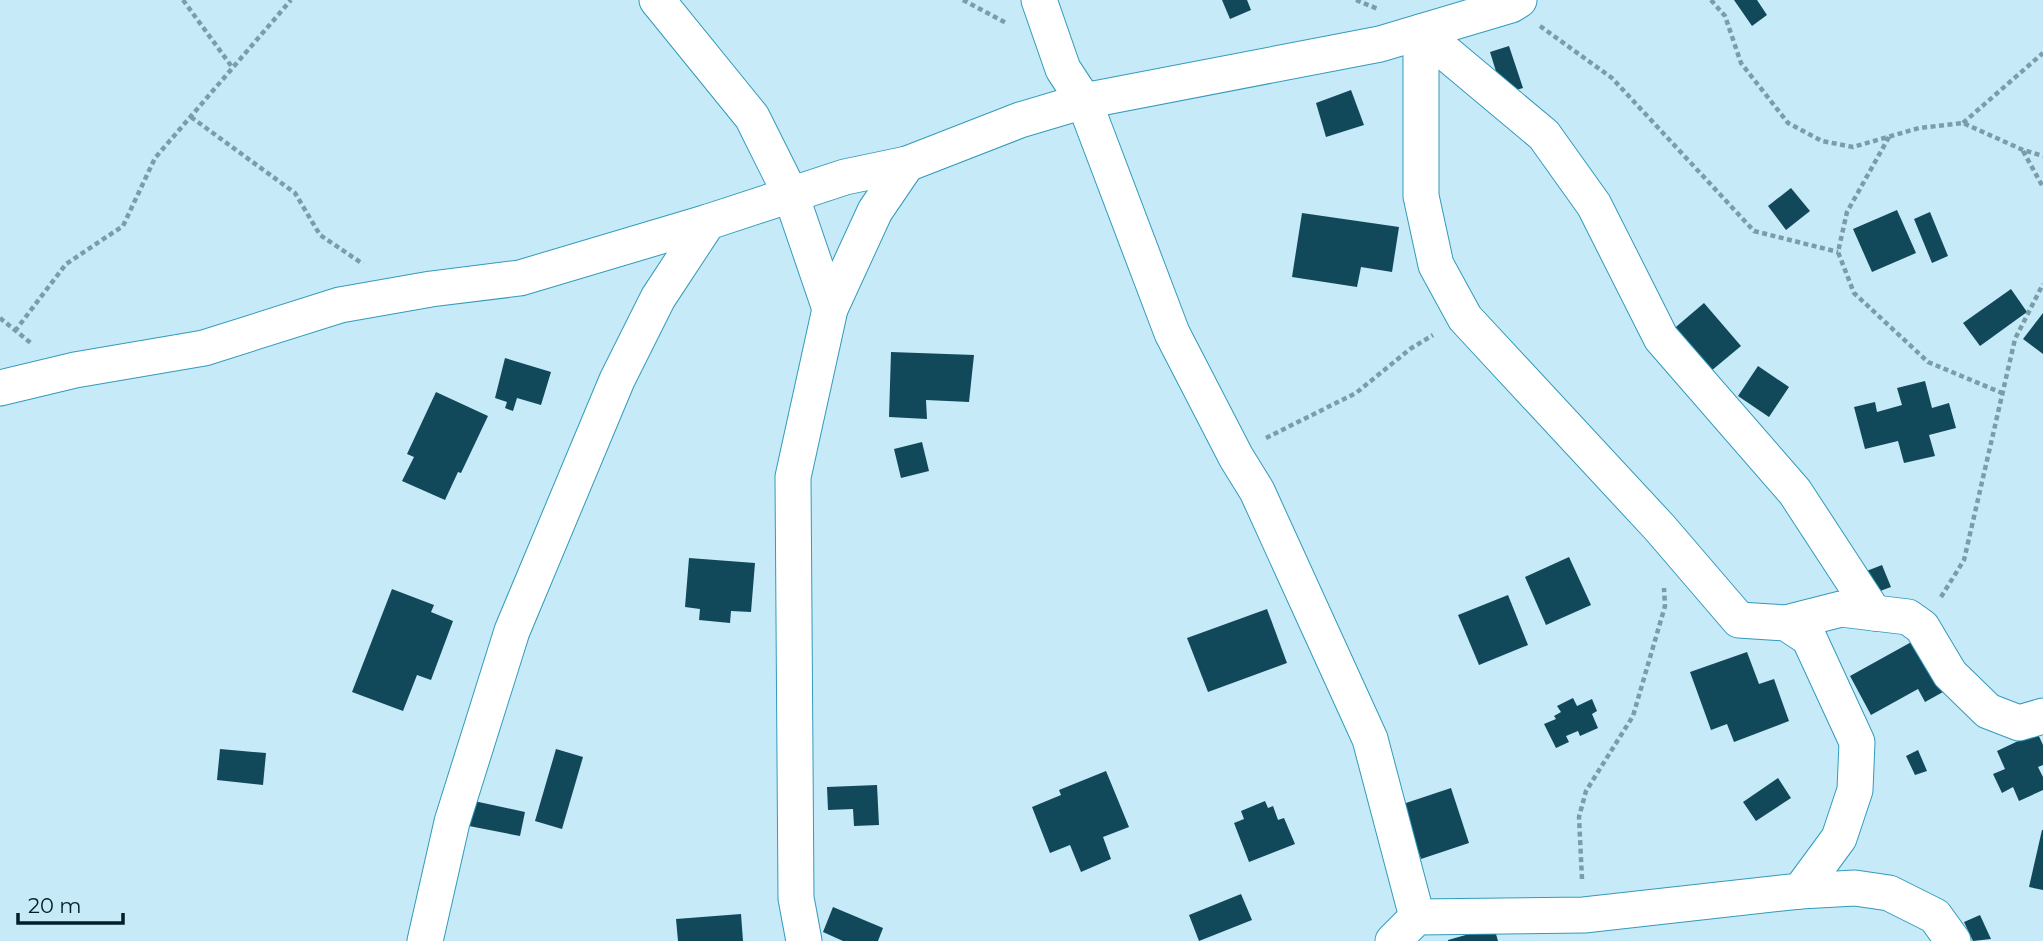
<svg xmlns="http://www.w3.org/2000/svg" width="2043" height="941" viewBox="0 0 2043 941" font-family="Montserrat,sans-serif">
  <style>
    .building { fill: #11495a }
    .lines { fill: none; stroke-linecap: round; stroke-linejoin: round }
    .street-casing { stroke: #329bbb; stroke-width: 37 }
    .path { stroke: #7b9da9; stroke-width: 4.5; stroke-dasharray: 5 3.5; stroke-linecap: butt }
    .street { stroke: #fff; stroke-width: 35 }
  </style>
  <rect width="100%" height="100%" fill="#c6eaf8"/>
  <g class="building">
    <polygon points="1222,0 1247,0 1251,10 1230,19"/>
    <polygon points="1734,0 1757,0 1767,15 1752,26"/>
    <polygon points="1509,46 1523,88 1503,94 1490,52"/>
    <polygon points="1351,90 1364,125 1326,137 1316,103"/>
    <polygon points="1791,188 1810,211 1786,230 1768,206"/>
    <polygon points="1897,210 1916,253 1872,272 1853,229"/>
    <polygon points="1930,212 1948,256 1932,263 1914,219"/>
    <polygon points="1302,213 1399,227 1392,272 1361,267 1357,287 1292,277"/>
    <polygon points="2011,289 2027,312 1980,346 1963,323"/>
    <polygon points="1704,303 1741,346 1699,381 1663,338"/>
    <polygon points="2043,313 2043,354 2023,339"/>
    <polygon points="891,352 974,355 969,402 926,400 927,419 889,417"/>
    <polygon points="505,358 551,372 541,405 517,398 513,411 505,408 507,402 495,398"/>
    <polygon points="1758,366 1789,387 1769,417 1738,396"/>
    <polygon points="1925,381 1932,408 1949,403 1956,428 1929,435 1935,456 1904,463 1898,441 1865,449 1854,407 1875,402 1877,412 1902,405 1897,388"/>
    <polygon points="436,392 488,416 461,473 458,472 445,500 402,481 414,457 407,454"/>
    <polygon points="922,442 929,471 901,478 894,449"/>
    <polygon points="1569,557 1591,605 1546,625 1525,577"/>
    <polygon points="689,558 755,563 751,612 731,611 730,623 699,620 700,609 685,607"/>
    <polygon points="1882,565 1891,587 1872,594 1864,572"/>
    <polygon points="392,589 434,605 431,612 453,621 431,680 417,675 403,711 352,692"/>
    <polygon points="1508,595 1528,645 1479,665 1458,615"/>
    <polygon points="1267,609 1287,663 1208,692 1187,638"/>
    <polygon points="1915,640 1943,692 1925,702 1918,689 1871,715 1850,676"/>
    <polygon points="1747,652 1759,684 1774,679 1789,721 1734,742 1727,724 1711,730 1690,672"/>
    <polygon points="1573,698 1577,706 1592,699 1597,711 1592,714 1598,728 1580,736 1578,731 1566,736 1569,742 1556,748 1544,724 1556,719 1554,716 1561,712 1557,706"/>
    <polygon points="2037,732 2043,745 2043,765 2038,767 2043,777 2043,790 2019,801 2013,787 2002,793 1993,774 2005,769 1997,751"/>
    <polygon points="220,749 266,753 263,785 217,780"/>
    <polygon points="556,749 583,757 562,829 535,821"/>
    <polygon points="1918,750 1927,771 1915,775 1906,756"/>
    <polygon points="1106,771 1129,827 1103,837 1111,859 1081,872 1070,845 1050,853 1032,807 1061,795 1059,790"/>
    <polygon points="1778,778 1791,798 1756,821 1743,802"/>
    <polygon points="877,785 879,825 854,826 853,809 828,810 827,787"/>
    <polygon points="1451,788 1469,843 1421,859 1403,804"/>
    <polygon points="474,801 525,812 520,836 469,826"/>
    <polygon points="1265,801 1268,808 1273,806 1278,820 1284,818 1295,844 1249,862 1234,823 1244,819 1241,811"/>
    <polygon points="2042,830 2043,830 2043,890 2029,887"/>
    <polygon points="1241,894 1252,920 1199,941 1189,915"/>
    <polygon points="833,907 883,928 878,941 843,941 823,932"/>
    <polygon points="741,914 743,941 678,941 676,919"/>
    <polygon points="1980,915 1991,939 1973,941 1964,922"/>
    <polygon points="1494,927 1498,941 1448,941 1448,940"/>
  </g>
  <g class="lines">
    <defs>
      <g id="street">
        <polyline points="657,0 752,117 791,195 830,309"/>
        <polyline points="1039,0 1063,69 1084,101 1172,333 1236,457 1257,491 1370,739 1417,917"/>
        <polyline points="1421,32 1421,196 1436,265 1465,318 1660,528 1739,620 1786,623 1809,638 1857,742 1855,790 1839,838 1800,891"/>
        <polyline points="1421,32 1544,135 1594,205 1661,338 1795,492 1874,613"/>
        <polyline points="0,388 75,370 204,348 340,305 431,289 520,278 708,222 845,177 907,164 1020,120 1084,101 1380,44 1511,5 1519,0"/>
        <polyline points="1786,623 1841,609 1908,617 1922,627 1950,674 1988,711 2019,723 2043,716"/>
        <polyline points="425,941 452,822 512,631 617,380 658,298 708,222"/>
        <polyline points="804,941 796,898 793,477 830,309 875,211 907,164"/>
        <polyline points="1393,941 1417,917 1584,915 1800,891 1855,888 1889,893 1935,916 1953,941"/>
      </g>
    </defs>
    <use href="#street" class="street-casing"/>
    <g class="path">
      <polyline points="183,0 232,67"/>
      <polyline points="963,0 1008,24"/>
      <polyline points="1356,0 1378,9"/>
      <polyline points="1711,0 1725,16 1741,63 1788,123 1822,141 1853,147 1919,128 1963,123 2023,150 2043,156"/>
      <polyline points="1540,26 1612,78 1754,231 1838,252"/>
      <polyline points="191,117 295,193 320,235 363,264"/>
      <polyline points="1963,123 2043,53"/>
      <polyline points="1889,137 1847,212 1838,252 1854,293 1928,362 2002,393"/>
      <polyline points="2023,151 2043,187"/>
      <polyline points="0,318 32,344"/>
      <polyline points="15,331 66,264 123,226 155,158 291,0"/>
      <polyline points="1266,438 1356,393 1410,349 1433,335"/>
      <polyline points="1941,597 1964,560 2015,339 2043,284"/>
      <polyline points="1582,879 1579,817 1586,791 1633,716 1665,606 1664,588"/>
    </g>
    <use href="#street" class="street"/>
  </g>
  <path d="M18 913v10h105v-10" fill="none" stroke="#001f28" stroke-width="3.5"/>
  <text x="28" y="913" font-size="21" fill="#001f28" stroke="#c6eaf8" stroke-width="5" paint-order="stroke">20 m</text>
</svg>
